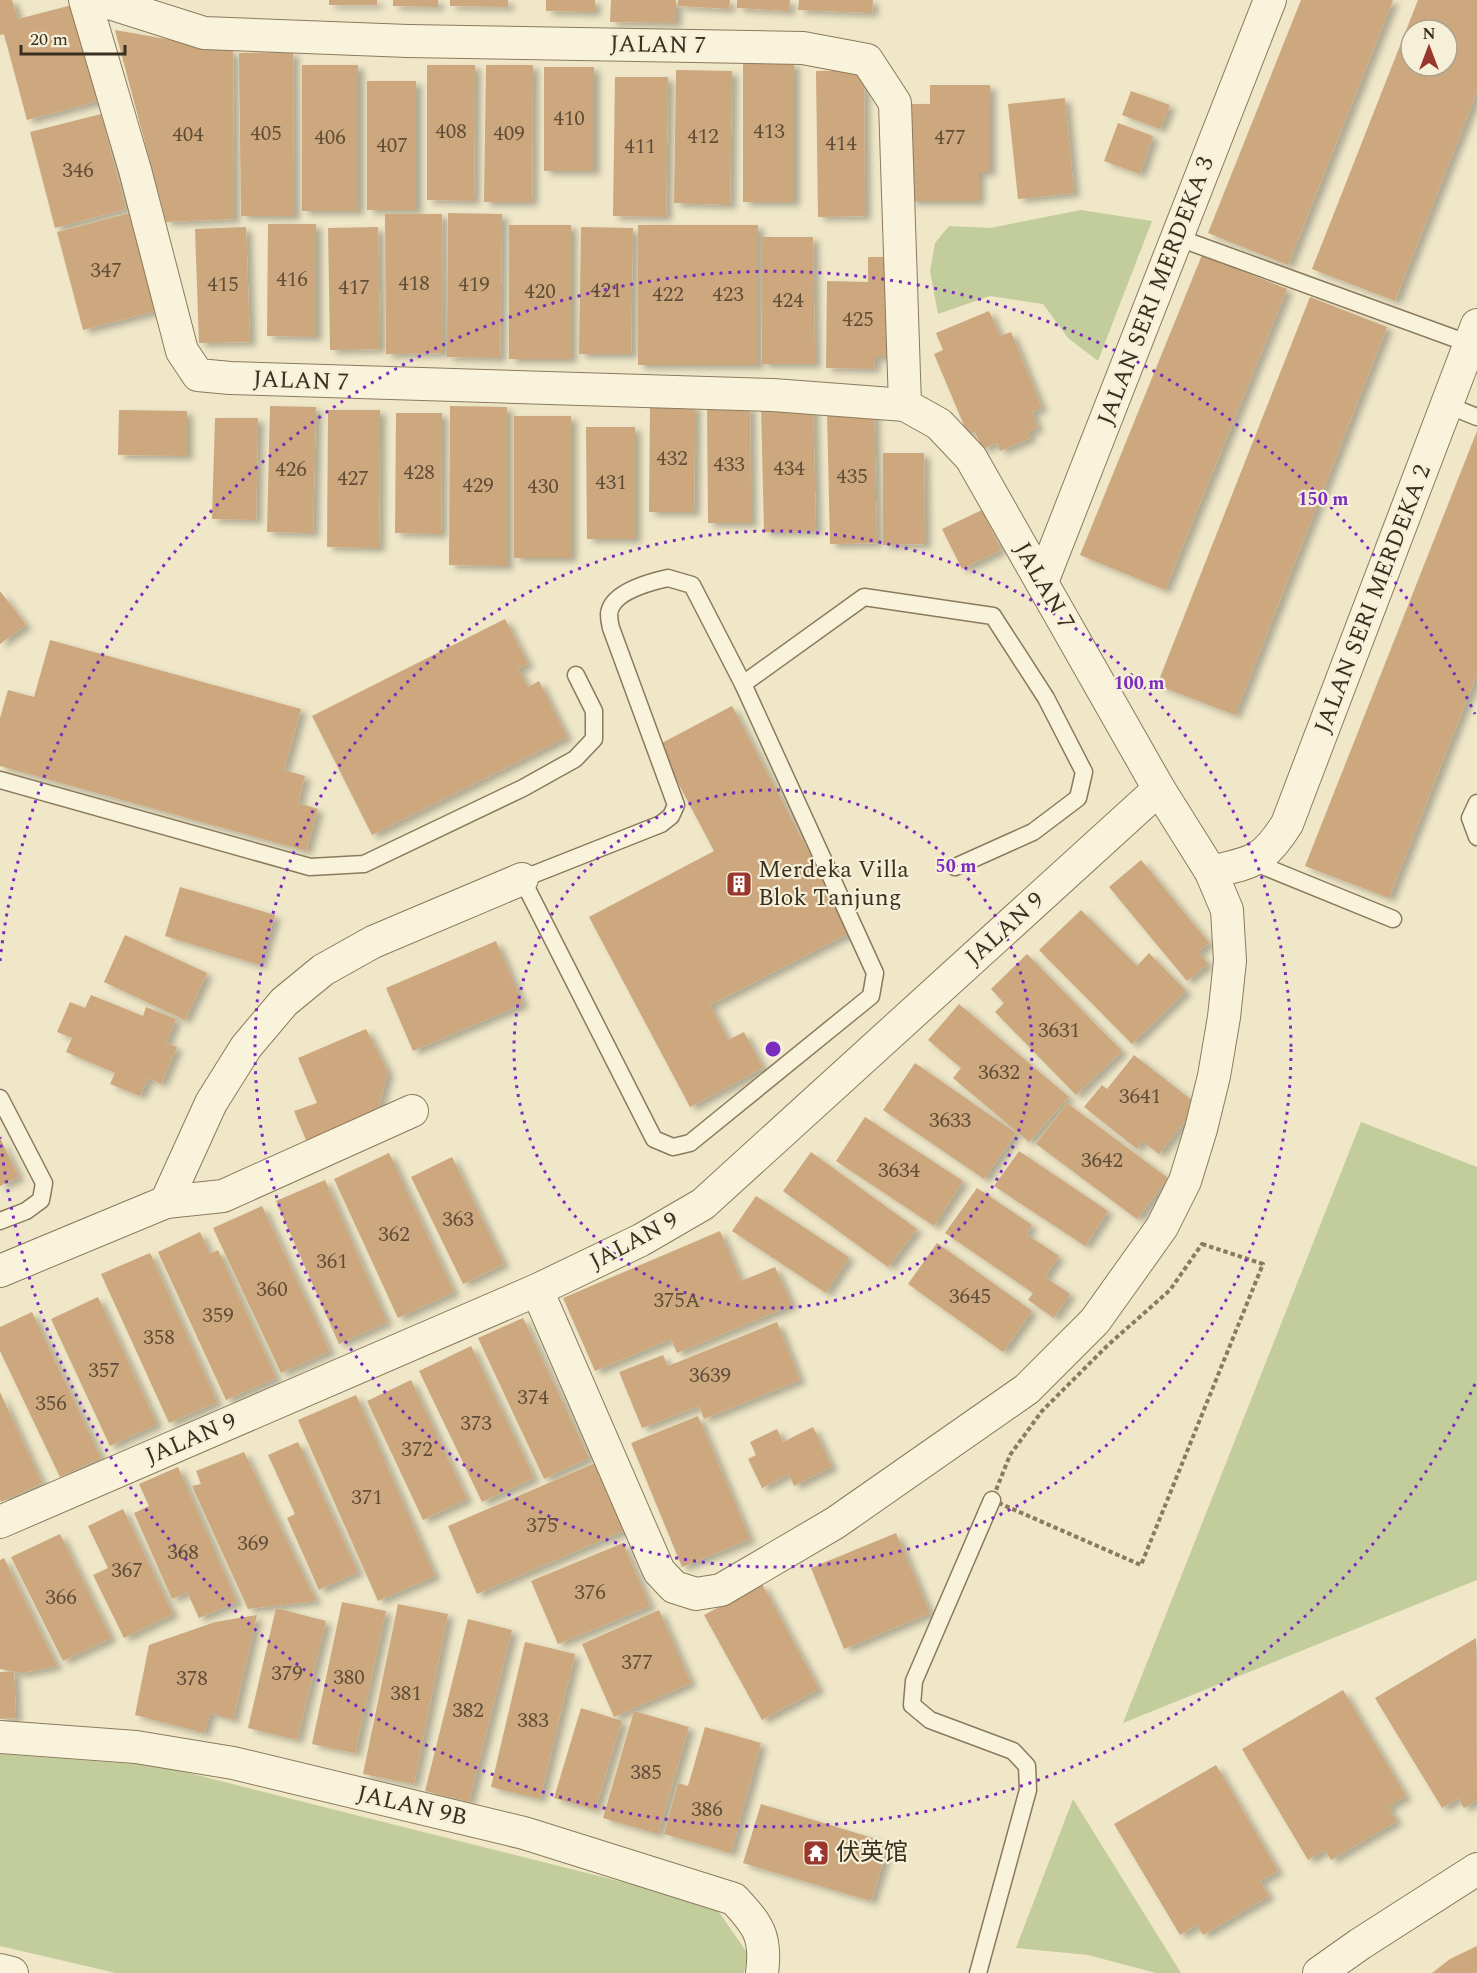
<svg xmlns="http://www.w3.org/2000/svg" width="1477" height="1973" viewBox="0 0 1477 1973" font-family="Spectral,'Noto Sans SC',serif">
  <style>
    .green { fill: #c2cd9b }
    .building { fill: #cda77e; fill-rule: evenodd; filter: url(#shadow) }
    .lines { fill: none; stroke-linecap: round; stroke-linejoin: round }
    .lane-casing { stroke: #8b7a5d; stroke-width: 19 }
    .street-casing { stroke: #8b7a5d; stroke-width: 34 }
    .path { stroke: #8b7a5d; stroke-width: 4; stroke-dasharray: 4.5 3; stroke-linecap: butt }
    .lane { stroke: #f9f3db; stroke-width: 16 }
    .street { stroke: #f9f3db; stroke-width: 32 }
    .ring { fill: none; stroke: #7b2cbf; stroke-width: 3; stroke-dasharray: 3 6 }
    .labels { text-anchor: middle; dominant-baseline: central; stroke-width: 4.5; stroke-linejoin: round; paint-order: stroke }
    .number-label { font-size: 21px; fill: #604e38 }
    .street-label { font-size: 24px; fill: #3b3020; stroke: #f6f0d8 }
    .poi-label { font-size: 24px; fill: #3b3020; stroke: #f6f0d8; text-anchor: start }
    .centre { fill: #7b2cbf; stroke: #f6f0d8; stroke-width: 3 }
    .ring-label { font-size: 18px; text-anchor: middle; font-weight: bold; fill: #7b2cbf; stroke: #f6f0d8; stroke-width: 4.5; stroke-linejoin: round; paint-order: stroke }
  </style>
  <defs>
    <filter id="shadow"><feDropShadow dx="6" dy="4" stdDeviation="3" flood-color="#0004"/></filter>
  </defs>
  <rect width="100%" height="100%" fill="#efe7c8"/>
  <g class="green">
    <polygon points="1081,210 1152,221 1098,361 1068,338 1043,304 990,296 938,314 930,271 935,243 949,226 990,228"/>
    <polygon points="1361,1122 1477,1167 1477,1580 1123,1723"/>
    <polygon points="0,1754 161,1766 714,1905 748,1954 744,1973 116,1973 0,1946"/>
    <polygon points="1073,1799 1181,1973 1156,1973 1088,1955 1016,1948"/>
  </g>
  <g class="building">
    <polygon points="0,0 12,0 18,19 72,5 98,101 27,120 4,34 0,35"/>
    <rect x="329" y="0" width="48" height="5"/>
    <polygon points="393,0 438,0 438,7 393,6"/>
    <polygon points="450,0 508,0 508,7 450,6"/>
    <polygon points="546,0 595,0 595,12 546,11"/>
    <polygon points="611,0 676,0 676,23 610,22"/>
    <polygon points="678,0 730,0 729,9 678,6"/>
    <polygon points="737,0 790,0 789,11 737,8"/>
    <polygon points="799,0 873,0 872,13 798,10"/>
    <polygon points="1301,0 1393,0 1288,265 1208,233"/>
    <path d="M1418 0H1477V92L1395 301 1312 269ZM1411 30H1447V66H1411Z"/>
    <polygon points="115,30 233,51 234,219 166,222"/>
    <polygon points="293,52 294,216 241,216 239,53"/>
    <rect x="743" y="63" width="51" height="139"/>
    <rect x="302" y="65" width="56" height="146"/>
    <polygon points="427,65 475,65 474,201 427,200"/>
    <polygon points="486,65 533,65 532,202 484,202"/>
    <rect x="544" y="67" width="50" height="104"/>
    <polygon points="676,70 732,71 730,205 674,203"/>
    <polygon points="864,70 865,216 818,217 816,71"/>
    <polygon points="615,77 668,77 666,217 613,216"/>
    <rect x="367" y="81" width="49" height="129"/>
    <polygon points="930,85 990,85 990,172 979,172 979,201 909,201 910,104 930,104"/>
    <polygon points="1131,91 1170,105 1160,129 1122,115"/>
    <polygon points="1065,98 1074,193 1018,199 1008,104"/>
    <polygon points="101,114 126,209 55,228 30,132"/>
    <polygon points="1118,123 1153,136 1140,174 1104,161"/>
    <polygon points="130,213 155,311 83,330 57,232"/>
    <polygon points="448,213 502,214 500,358 447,357"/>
    <polygon points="385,214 442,214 443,353 386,354"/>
    <polygon points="268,224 316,224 316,337 267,336"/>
    <rect x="509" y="225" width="62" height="134"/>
    <rect x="638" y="225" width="120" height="140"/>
    <polygon points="246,227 250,342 199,343 195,229"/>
    <polygon points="378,227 380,349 330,350 328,228"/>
    <polygon points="581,227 633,228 631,354 579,354"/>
    <polygon points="761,237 813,237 815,364 762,364"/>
    <polygon points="1202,255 1287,289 1165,590 1080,555"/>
    <polygon points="868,257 887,257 888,357 875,357 874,369 826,368 827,281 868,282"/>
    <polygon points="1310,297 1387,327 1235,715 1157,685"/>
    <polygon points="989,311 1000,336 1011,332 1042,408 1032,412 1038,428 1028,432 1031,438 1000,451 997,443 982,449 975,432 968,435 934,354 943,350 936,333"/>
    <polygon points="650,405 695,405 694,512 649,512"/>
    <polygon points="813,405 816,531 764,532 761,406"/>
    <polygon points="270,406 316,407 313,533 267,532"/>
    <polygon points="450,406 507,407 507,566 449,565"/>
    <polygon points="707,406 750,406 751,523 708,523"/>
    <polygon points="119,410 187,411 187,456 118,455"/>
    <polygon points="328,410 380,410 379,548 327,547"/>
    <polygon points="874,411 877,543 830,544 827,412"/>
    <polygon points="396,413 442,413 441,534 395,533"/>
    <rect x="514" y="416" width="57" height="142"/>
    <polygon points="215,418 258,418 256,520 212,519"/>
    <polygon points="586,427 635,427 635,539 587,539"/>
    <polygon points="1477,431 1477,674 1389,898 1305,866"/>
    <polygon points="883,453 924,453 925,544 883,545"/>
    <polygon points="982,510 1001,550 962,569 942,529"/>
    <polygon points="0,591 26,625 0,644"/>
    <polygon points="505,619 528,664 518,669 528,687 539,681 567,737 372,835 312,716"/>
    <polygon points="50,640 301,709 284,770 305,776 298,803 318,809 306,851 0,766 0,718 8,690 34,697"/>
    <polygon points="732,706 851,932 710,1005 728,1040 744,1032 763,1068 690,1107 589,917 714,851 658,745"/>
    <polygon points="1141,860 1209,943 1198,952 1208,964 1187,981 1109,887"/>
    <polygon points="180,887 275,915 260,965 165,936"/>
    <polygon points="1081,910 1137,966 1149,953 1186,991 1132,1044 1039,950"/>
    <polygon points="125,935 207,973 185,1020 104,982"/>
    <polygon points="496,941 523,1004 413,1051 386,988"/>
    <polygon points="1027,954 1122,1051 1076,1095 995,1012 1004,1003 991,989"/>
    <polygon points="91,995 143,1016 146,1007 176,1019 166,1043 177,1047 161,1084 148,1078 140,1096 110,1084 115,1073 66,1052 72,1038 57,1032 70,1002 85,1008"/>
    <polygon points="959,1004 1069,1097 1029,1142 953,1078 961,1068 928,1040"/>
    <polygon points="366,1029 388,1072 377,1113 308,1145 294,1111 317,1103 298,1058"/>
    <polygon points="1134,1055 1198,1105 1159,1154 1142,1141 1137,1149 1084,1107 1102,1085 1107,1089"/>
    <polygon points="915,1063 1016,1133 984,1179 883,1110"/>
    <polygon points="1067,1103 1168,1178 1137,1219 1036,1144"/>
    <polygon points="865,1117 963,1181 934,1226 836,1161"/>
    <polygon points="0,1138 19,1177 0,1186"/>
    <polygon points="1019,1151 1108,1211 1085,1246 994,1186"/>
    <polygon points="811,1152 917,1229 888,1267 783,1191"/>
    <polygon points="389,1153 454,1292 398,1318 334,1179"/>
    <polygon points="452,1157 504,1264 463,1284 411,1177"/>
    <polygon points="325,1180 387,1322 339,1344 276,1201"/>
    <polygon points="977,1188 1032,1225 1026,1234 1059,1256 1045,1277 1070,1294 1054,1318 1028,1300 1033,1293 945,1233"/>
    <polygon points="756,1196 849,1257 826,1293 732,1231"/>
    <polygon points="262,1206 330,1351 281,1373 213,1228"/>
    <polygon points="720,1231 741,1281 775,1267 792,1305 677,1353 671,1339 595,1371 563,1298"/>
    <polygon points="200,1232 210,1254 218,1250 276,1378 226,1400 158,1252"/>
    <polygon points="937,1243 1032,1311 1003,1352 908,1284"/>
    <polygon points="150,1253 217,1402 169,1423 101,1274"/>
    <polygon points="98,1297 157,1424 110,1446 51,1319"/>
    <polygon points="32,1312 101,1458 60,1477 0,1351 0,1327"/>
    <polygon points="523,1318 589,1458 544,1479 478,1338"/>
    <polygon points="777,1322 800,1380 704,1419 699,1406 642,1428 619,1372 663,1355 668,1366"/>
    <polygon points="471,1346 534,1478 482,1502 419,1371"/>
    <polygon points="411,1380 467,1499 423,1520 367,1401"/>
    <polygon points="0,1392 42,1483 1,1502 0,1500"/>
    <polygon points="356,1395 435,1576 378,1601 298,1420"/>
    <polygon points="698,1416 750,1539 682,1567 631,1443"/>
    <polygon points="813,1427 832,1467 794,1486 789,1474 762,1488 748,1459 756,1455 750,1442 777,1429 783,1442"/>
    <polygon points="298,1442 358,1572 319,1590 287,1518 295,1514 268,1455"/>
    <polygon points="244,1452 316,1601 248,1609 192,1486 201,1484 196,1471"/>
    <polygon points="607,1458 637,1525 477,1594 448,1526"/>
    <polygon points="178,1467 237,1602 199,1618 187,1592 172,1599 134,1513 149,1506 139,1484"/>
    <polygon points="123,1509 173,1614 124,1638 93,1575 108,1568 88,1526"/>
    <polygon points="896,1533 930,1613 844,1649 811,1568"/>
    <polygon points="60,1534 111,1638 63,1661 11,1557"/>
    <polygon points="623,1543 650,1606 558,1644 531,1581"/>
    <polygon points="4,1558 57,1666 22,1673 0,1669 0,1560"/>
    <polygon points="762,1584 819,1689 762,1720 704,1615"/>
    <polygon points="342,1602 386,1611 355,1753 312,1744"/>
    <polygon points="398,1604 448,1614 414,1784 363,1774"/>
    <polygon points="276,1608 326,1621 297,1740 248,1728"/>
    <polygon points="659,1610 691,1683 614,1717 582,1644"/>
    <polygon points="257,1615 233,1720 210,1713 204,1733 135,1715 149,1645 215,1622"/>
    <polygon points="468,1619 512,1630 469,1802 425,1791"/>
    <polygon points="1476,1638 1477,1800 1464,1808 1458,1798 1442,1808 1375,1698"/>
    <polygon points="525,1642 575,1654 540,1799 491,1787"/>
    <polygon points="0,1672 14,1672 16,1718 0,1719"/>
    <polygon points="1343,1690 1406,1796 1388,1807 1397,1821 1331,1860 1325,1850 1308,1860 1242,1749"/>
    <polygon points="581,1708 622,1721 595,1810 554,1798"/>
    <polygon points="634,1711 689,1727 658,1834 603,1818"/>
    <polygon points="705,1727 761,1743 731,1853 664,1834 678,1783 688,1786"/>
    <polygon points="1216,1765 1278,1871 1260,1881 1269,1896 1203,1935 1197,1925 1180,1935 1114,1824"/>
    <polygon points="761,1804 889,1843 871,1901 743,1863"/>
    <polygon points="1477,1946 1477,1973 1432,1973 1450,1959"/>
  </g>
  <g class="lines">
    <defs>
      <g id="lane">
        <polyline points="1176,237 1470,344"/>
        <polyline points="1447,405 1477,417"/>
        <path d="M668 578 692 585 743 684 875 973 871 996 855 1009 690 1143 673 1147 654 1139 522 879 661 824 671 816 676 805 611 628C610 624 609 618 609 614 611 592 650 582 668 578Z"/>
        <polyline points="743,684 864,597 993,616 1046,698 1084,772 1078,798 1033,832 955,867"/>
        <polyline points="0,780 310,867 364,864 523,788 575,759 594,739 594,711 576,675"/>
        <polyline points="1477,803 1470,818 1477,837"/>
        <polyline points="1253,862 1393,919"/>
        <polyline points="0,1098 44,1183 41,1200 26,1211 0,1221"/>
        <polyline points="978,1973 1028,1790 1027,1766 1013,1751 930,1720 912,1705 914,1681 992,1500"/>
      </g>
      <g id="street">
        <polyline points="85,0 135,170 182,351 198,375 230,378 773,395 905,405 939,424 971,458 1159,789 1211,872 1227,910 1230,961 1224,1017 1214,1076 1201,1129 1185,1181 1162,1227 1095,1321 1027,1389 835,1523 721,1590 696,1594 674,1587 659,1571 537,1290"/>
        <polyline points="100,0 204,33 408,41 803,48 867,60 895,103 905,405"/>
        <polyline points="1042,582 1270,0"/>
        <path d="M1211 872C1253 862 1263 862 1287 824L1477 325"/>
        <polyline points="166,1202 223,1196 412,1111"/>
        <polyline points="0,1271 166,1202 211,1103 246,1047 284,1002 323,970 373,942 522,879"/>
        <polyline points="0,1522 537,1290 641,1240 703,1204 1159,789"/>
        <path d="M0 1737 136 1747 233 1763 524 1833 734 1899C758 1925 767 1936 762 1973"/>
        <polyline points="0,1970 12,1973"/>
        <polyline points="1319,1973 1360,1944 1477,1869"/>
      </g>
    </defs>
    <use href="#lane" class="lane-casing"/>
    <use href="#street" class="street-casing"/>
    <polygon class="path" points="1202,1244 1263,1264 1141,1565 992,1500 1010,1455 1042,1411 1107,1346 1170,1290"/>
    <use href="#lane" class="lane"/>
    <use href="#street" class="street"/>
  </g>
  <g class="ring">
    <circle cx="773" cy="1049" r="259"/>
    <circle cx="773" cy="1049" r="518"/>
    <path d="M1475 1384A778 778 0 0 1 0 1137M0 961A778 778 0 0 1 1475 714"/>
  </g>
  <defs>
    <symbol id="building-square" viewBox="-11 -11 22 22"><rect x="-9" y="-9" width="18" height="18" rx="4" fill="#9a372c" stroke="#f6f0d8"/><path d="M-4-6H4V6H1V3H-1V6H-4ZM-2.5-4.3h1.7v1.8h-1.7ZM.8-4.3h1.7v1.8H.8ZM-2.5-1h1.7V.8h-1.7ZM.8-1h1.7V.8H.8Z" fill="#fff"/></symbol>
    <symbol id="temple-square" viewBox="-11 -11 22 22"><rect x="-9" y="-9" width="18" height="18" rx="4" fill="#9a372c" stroke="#f6f0d8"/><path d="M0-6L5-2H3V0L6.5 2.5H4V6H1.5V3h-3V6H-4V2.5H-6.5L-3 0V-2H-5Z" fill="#fff"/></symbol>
  </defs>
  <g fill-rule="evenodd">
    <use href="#building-square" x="724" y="869" width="30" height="30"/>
    <use href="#temple-square" x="801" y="1838" width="30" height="30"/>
  </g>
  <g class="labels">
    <g class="number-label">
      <text x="569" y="119">410</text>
      <text x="451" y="132">408</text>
      <text x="769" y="132">413</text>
      <text x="266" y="134">405</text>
      <text x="509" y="134">409</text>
      <text x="188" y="135">404</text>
      <text x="703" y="137">412</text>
      <text x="330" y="138">406</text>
      <text x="950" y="138">477</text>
      <text x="841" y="144">414</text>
      <text x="392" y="146">407</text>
      <text x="640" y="147">411</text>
      <text x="78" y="171">346</text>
      <text x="106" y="271">347</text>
      <text x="292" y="280">416</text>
      <text x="414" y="284">418</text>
      <text x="223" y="285">415</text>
      <text x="474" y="285">419</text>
      <text x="354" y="288">417</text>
      <text x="606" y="291">421</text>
      <text x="540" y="292">420</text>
      <text x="668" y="295">422</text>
      <text x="728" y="295">423</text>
      <text x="788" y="301">424</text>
      <text x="858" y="320">425</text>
      <text x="672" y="459">432</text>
      <text x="729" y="465">433</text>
      <text x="789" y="469">434</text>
      <text x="291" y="470">426</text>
      <text x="419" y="473">428</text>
      <text x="852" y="477">435</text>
      <text x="353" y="479">427</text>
      <text x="611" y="483">431</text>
      <text x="478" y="486">429</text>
      <text x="543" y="487">430</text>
      <text x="1059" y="1031">3631</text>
      <text x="999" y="1073">3632</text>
      <text x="1140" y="1097">3641</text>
      <text x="950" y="1121">3633</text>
      <text x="1102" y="1161">3642</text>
      <text x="899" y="1171">3634</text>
      <text x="458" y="1220">363</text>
      <text x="394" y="1235">362</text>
      <text x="332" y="1262">361</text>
      <text x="272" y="1290">360</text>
      <text x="970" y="1297">3645</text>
      <text x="677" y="1301">375A</text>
      <text x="218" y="1316">359</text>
      <text x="159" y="1338">358</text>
      <text x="104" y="1371">357</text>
      <text x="710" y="1376">3639</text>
      <text x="533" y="1398">374</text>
      <text x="51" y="1404">356</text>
      <text x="476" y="1424">373</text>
      <text x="417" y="1450">372</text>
      <text x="367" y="1498">371</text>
      <text x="542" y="1526">375</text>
      <text x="253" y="1544">369</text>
      <text x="183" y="1553">368</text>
      <text x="127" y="1571">367</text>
      <text x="590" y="1593">376</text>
      <text x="61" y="1598">366</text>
      <text x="637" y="1663">377</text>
      <text x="287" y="1674">379</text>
      <text x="349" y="1678">380</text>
      <text x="192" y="1679">378</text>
      <text x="406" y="1694">381</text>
      <text x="468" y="1711">382</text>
      <text x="533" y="1721">383</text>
      <text x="646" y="1773">385</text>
      <text x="707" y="1810">386</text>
    </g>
    <g class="street-label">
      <text transform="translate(658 45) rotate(1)">JALAN 7</text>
      <text transform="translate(1156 291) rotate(-69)">JALAN SERI MERDEKA 3</text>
      <text transform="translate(301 381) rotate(2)">JALAN 7</text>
      <text transform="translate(1044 586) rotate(60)">JALAN 7</text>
      <text transform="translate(1373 599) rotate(-69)">JALAN SERI MERDEKA 2</text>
      <text transform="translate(1005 929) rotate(-42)">JALAN 9</text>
      <text transform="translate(634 1241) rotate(-28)">JALAN 9</text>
      <text transform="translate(191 1439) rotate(-23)">JALAN 9</text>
      <text transform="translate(412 1806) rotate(13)">JALAN 9B</text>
    </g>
    <g class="poi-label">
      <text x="758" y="870">Merdeka Villa<tspan x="758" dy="28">Blok Tanjung</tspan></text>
      <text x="836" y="1853">伏英馆</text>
    </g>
  </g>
  <circle cx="773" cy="1049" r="9" class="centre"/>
  <g class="ring-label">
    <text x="1323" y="505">150 m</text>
    <text x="1139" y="689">100 m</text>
    <text x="956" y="872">50 m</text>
  </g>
  <g transform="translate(1429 48)"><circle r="28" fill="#f6f0d8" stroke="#aba38e" stroke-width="1.5"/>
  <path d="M0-4.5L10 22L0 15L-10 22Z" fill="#9a372c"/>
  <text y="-9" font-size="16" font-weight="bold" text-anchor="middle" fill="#3b3020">N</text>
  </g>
  <path d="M21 45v9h104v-9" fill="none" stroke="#3b3020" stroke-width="3"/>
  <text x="30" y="45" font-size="18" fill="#3b3020" stroke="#f6f0d8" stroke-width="4.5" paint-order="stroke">20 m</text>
</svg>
